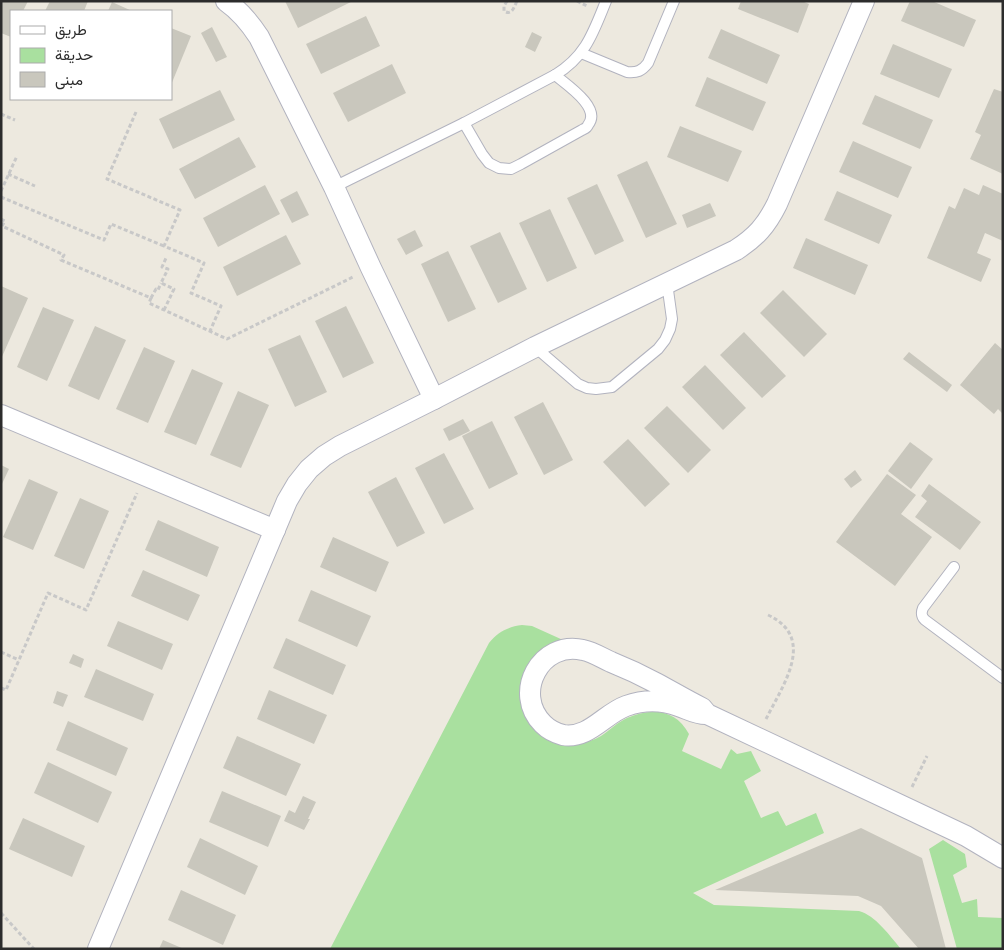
<svg xmlns="http://www.w3.org/2000/svg" width="1004" height="950" viewBox="0 0 1004 950" font-family="Quicksand,Vazirmatn,sans-serif">
  <style>
    .green { fill: #a9e09f }
    .building { fill: #c9c7bd }
    .lines { fill: none; stroke-linecap: round; stroke-linejoin: round }
    .lane-casing { stroke: #b2b3bf; stroke-width: 12 }
    .street-casing { stroke: #b2b3bf; stroke-width: 22 }
    .path { stroke: #c8c8c8; stroke-width: 3; stroke-dasharray: 4 2.5; stroke-linecap: butt }
    .lane { stroke: #fff; stroke-width: 10 }
    .street { stroke: #fff; stroke-width: 20 }
  </style>
  <rect width="100%" height="100%" fill="#ede9df"/>
  <g class="green">
    <path d="M522 625 532 626 563 640 537 654 530 662 522 693 579 744C587 742 594 740 601 736 610 730 618 722 627 718 651 707 676 709 689 734L682 751 721 769 731 749 737 754 751 751 761 771 744 781 761 818 778 811 786 826 816 813 824 833 693 893 714 905 859 911C875 915 890 936 901 949H330L489 643C498 632 507 627 522 625Z"/>
    <polygon points="943,840 965,854 967,867 953,875 962,903 977,899 978,917 1003,918 1003,949 957,949 929,849"/>
  </g>
  <g class="building">
    <polygon points="1,1 28,1 23,11 11,11 11,37 1,33"/>
    <polygon points="50,1 88,1 84,11 45,11"/>
    <polygon points="285,1 353,1 298,28"/>
    <polygon points="741,1 802,1 809,4 798,33 738,9"/>
    <polygon points="910,1 932,1 976,20 964,47 901,21"/>
    <polygon points="112,2 132,11 108,11"/>
    <polygon points="366,16 380,46 321,74 306,44"/>
    <polygon points="212,27 227,57 216,62 201,33"/>
    <polygon points="171,28 191,36 171,85"/>
    <polygon points="721,29 780,55 767,84 708,58"/>
    <polygon points="532,32 542,37 535,52 525,47"/>
    <polygon points="893,44 952,69 939,98 880,74"/>
    <polygon points="392,64 406,93 348,122 333,93"/>
    <polygon points="707,77 766,102 753,131 695,106"/>
    <polygon points="994,89 1003,92 1003,174 970,159 981,135 975,132"/>
    <polygon points="220,90 235,120 173,149 159,119"/>
    <polygon points="875,95 933,120 920,149 862,124"/>
    <polygon points="680,126 742,151 728,182 667,157"/>
    <polygon points="239,137 256,167 195,199 179,169"/>
    <polygon points="853,141 912,167 898,198 839,172"/>
    <polygon points="647,161 677,224 646,238 617,175"/>
    <polygon points="597,184 624,241 595,255 567,198"/>
    <polygon points="265,185 280,214 218,247 203,218"/>
    <polygon points="983,185 1003,194 1003,241 985,233 977,253 991,259 981,282 927,258 949,206 955,209 964,188 979,195"/>
    <polygon points="297,191 309,215 292,223 280,200"/>
    <polygon points="837,191 892,215 879,244 824,220"/>
    <polygon points="710,203 716,216 687,228 682,215"/>
    <polygon points="550,209 577,268 547,282 519,223"/>
    <polygon points="415,230 423,246 406,255 397,239"/>
    <polygon points="500,232 527,289 498,303 470,246"/>
    <polygon points="286,235 301,264 237,296 223,267"/>
    <polygon points="806,238 868,265 855,295 793,268"/>
    <polygon points="448,251 476,309 448,322 421,264"/>
    <polygon points="1,286 28,298 1,359"/>
    <polygon points="783,290 827,334 804,357 760,313"/>
    <polygon points="346,306 374,363 343,378 315,321"/>
    <polygon points="43,307 74,320 47,381 17,367"/>
    <polygon points="95,326 126,340 99,400 68,386"/>
    <polygon points="744,332 786,376 762,398 720,355"/>
    <polygon points="300,335 327,392 295,407 268,349"/>
    <polygon points="995,343 1003,350 1003,414 998,409 994,414 960,385"/>
    <polygon points="144,347 175,361 148,423 116,409"/>
    <polygon points="909,352 952,385 947,392 903,359"/>
    <polygon points="705,365 746,408 723,430 682,387"/>
    <polygon points="192,369 223,383 196,445 164,432"/>
    <polygon points="238,391 269,405 241,468 210,455"/>
    <polygon points="543,402 573,460 544,475 514,417"/>
    <polygon points="667,406 711,450 688,473 644,428"/>
    <polygon points="463,419 470,431 449,441 443,429"/>
    <polygon points="492,421 518,474 489,489 462,436"/>
    <polygon points="628,439 670,484 645,507 603,462"/>
    <polygon points="910,442 933,459 911,489 888,471"/>
    <polygon points="444,453 474,509 444,524 415,468"/>
    <polygon points="1,465 9,469 1,486"/>
    <polygon points="855,470 862,480 851,488 844,479"/>
    <polygon points="887,474 916,495 901,514 932,537 895,586 836,542"/>
    <polygon points="396,477 425,533 397,547 368,492"/>
    <polygon points="29,479 58,492 33,550 3,537"/>
    <polygon points="929,484 981,522 960,550 915,517 927,501 921,496"/>
    <polygon points="80,498 109,511 84,569 54,556"/>
    <polygon points="158,520 219,547 207,577 145,550"/>
    <polygon points="333,537 389,562 376,592 320,567"/>
    <polygon points="143,570 200,595 188,621 131,596"/>
    <polygon points="311,590 371,616 357,647 298,621"/>
    <polygon points="118,621 173,644 162,670 107,646"/>
    <polygon points="286,638 346,665 333,695 273,668"/>
    <polygon points="73,654 84,659 81,668 69,663"/>
    <polygon points="96,669 154,694 143,721 84,697"/>
    <polygon points="269,690 327,715 314,744 257,719"/>
    <polygon points="57,691 68,695 63,707 53,703"/>
    <polygon points="68,721 128,748 116,776 56,750"/>
    <polygon points="237,736 301,764 286,796 223,768"/>
    <polygon points="48,762 112,792 98,823 34,793"/>
    <polygon points="222,791 281,816 268,847 209,822"/>
    <polygon points="303,796 316,802 308,819 310,819 304,830 284,821 289,810 295,813"/>
    <polygon points="23,818 85,846 72,877 9,849"/>
    <polygon points="861,828 922,858 946,949 919,949 881,906 858,896 715,890"/>
    <polygon points="200,838 258,866 245,895 187,867"/>
    <polygon points="181,890 236,915 223,945 168,920"/>
    <polygon points="163,940 184,949 159,949"/>
  </g>
  <g class="lines">
    <defs>
      <g id="lane">
        <path d="M581 53 627 72C637 73 642 71 648 63L674 1"/>
        <path d="M464 123 482 154 489 163 499 168 511 169 521 164 582 130C584 129 587 128 588 125 602 108 567 85 555 75"/>
        <path d="M334 187 464 123 555 75C586 56 593 33 606 1"/>
        <polyline points="535,347 578,384 587,388 596,389 612,387 658,349 665,340 670,329 672,319 667,283"/>
        <path d="M954 567 923 608C921 613 921 616 925 620L1003 678"/>
      </g>
      <g id="street">
        <path d="M226 1C240 11 250 23 259 37L334 187 371 268 434 399"/>
        <polyline points="1,415 275,530"/>
        <path d="M707 714C697 715 688 709 678 706 662 700 643 700 626 706 604 714 589 739 563 735 555 733 548 729 543 724 512 693 541 640 583 650 593 652 602 658 611 662 626 668 641 675 656 683 671 691 686 700 702 708L707 714 966 836 1003 858"/>
        <path d="M98 949 287 501 297 484 309 469 324 456 340 446 434 399 535 347 736 250C756 237 766 226 777 204L864 1"/>
      </g>
    </defs>
    <use href="#lane" class="lane-casing"/>
    <use href="#street" class="street-casing"/>
    <g class="path">
      <path d="M507 1 504 6V11C512 16 514 7 517 1"/>
      <polyline points="577,1 587,6"/>
      <polyline points="136,112 107,179 180,210 164,246 204,263 191,293 221,306 210,331"/>
      <polyline points="1,114 15,120"/>
      <polyline points="8,174 35,186"/>
      <polyline points="1,191 17,156"/>
      <polyline points="1,197 104,240 111,224 164,246"/>
      <polyline points="1,219 5,221 2,226 64,255 61,260 151,298 149,303 227,339 353,277"/>
      <polyline points="151,298 156,289 158,290 161,283"/>
      <polyline points="164,310 174,289 161,283 168,269 162,267 166,258"/>
      <polyline points="1,652 19,660"/>
      <polyline points="1,688 6,690 48,593 86,610 137,493"/>
      <path d="M766 719C783 685 817 638 768 615"/>
      <polyline points="912,787 927,756"/>
      <polyline points="1,913 34,949"/>
    </g>
    <use href="#lane" class="lane"/>
    <use href="#street" class="street"/>
  </g>
  <rect width="1004" height="950" fill="none" stroke="#2c2c2c" stroke-width="5"/>
  <rect x="10" y="10" width="162" height="90" fill="#ffffff" stroke="#ababab"/>
  <rect x="20" y="26" width="25" height="8" fill="#ffffff" stroke="#ababab"/>
  <text x="55" y="35" font-size="15" fill="#2c2c2c">طريق</text>
  <rect x="20" y="48" width="25" height="15" fill="#a9e09f" stroke="#ababab"/>
  <text x="55" y="60" font-size="15" fill="#2c2c2c">حديقة</text>
  <rect x="20" y="72" width="25" height="15" fill="#c9c7bd" stroke="#ababab"/>
  <text x="55" y="85" font-size="15" fill="#2c2c2c">مبنى</text>
</svg>
